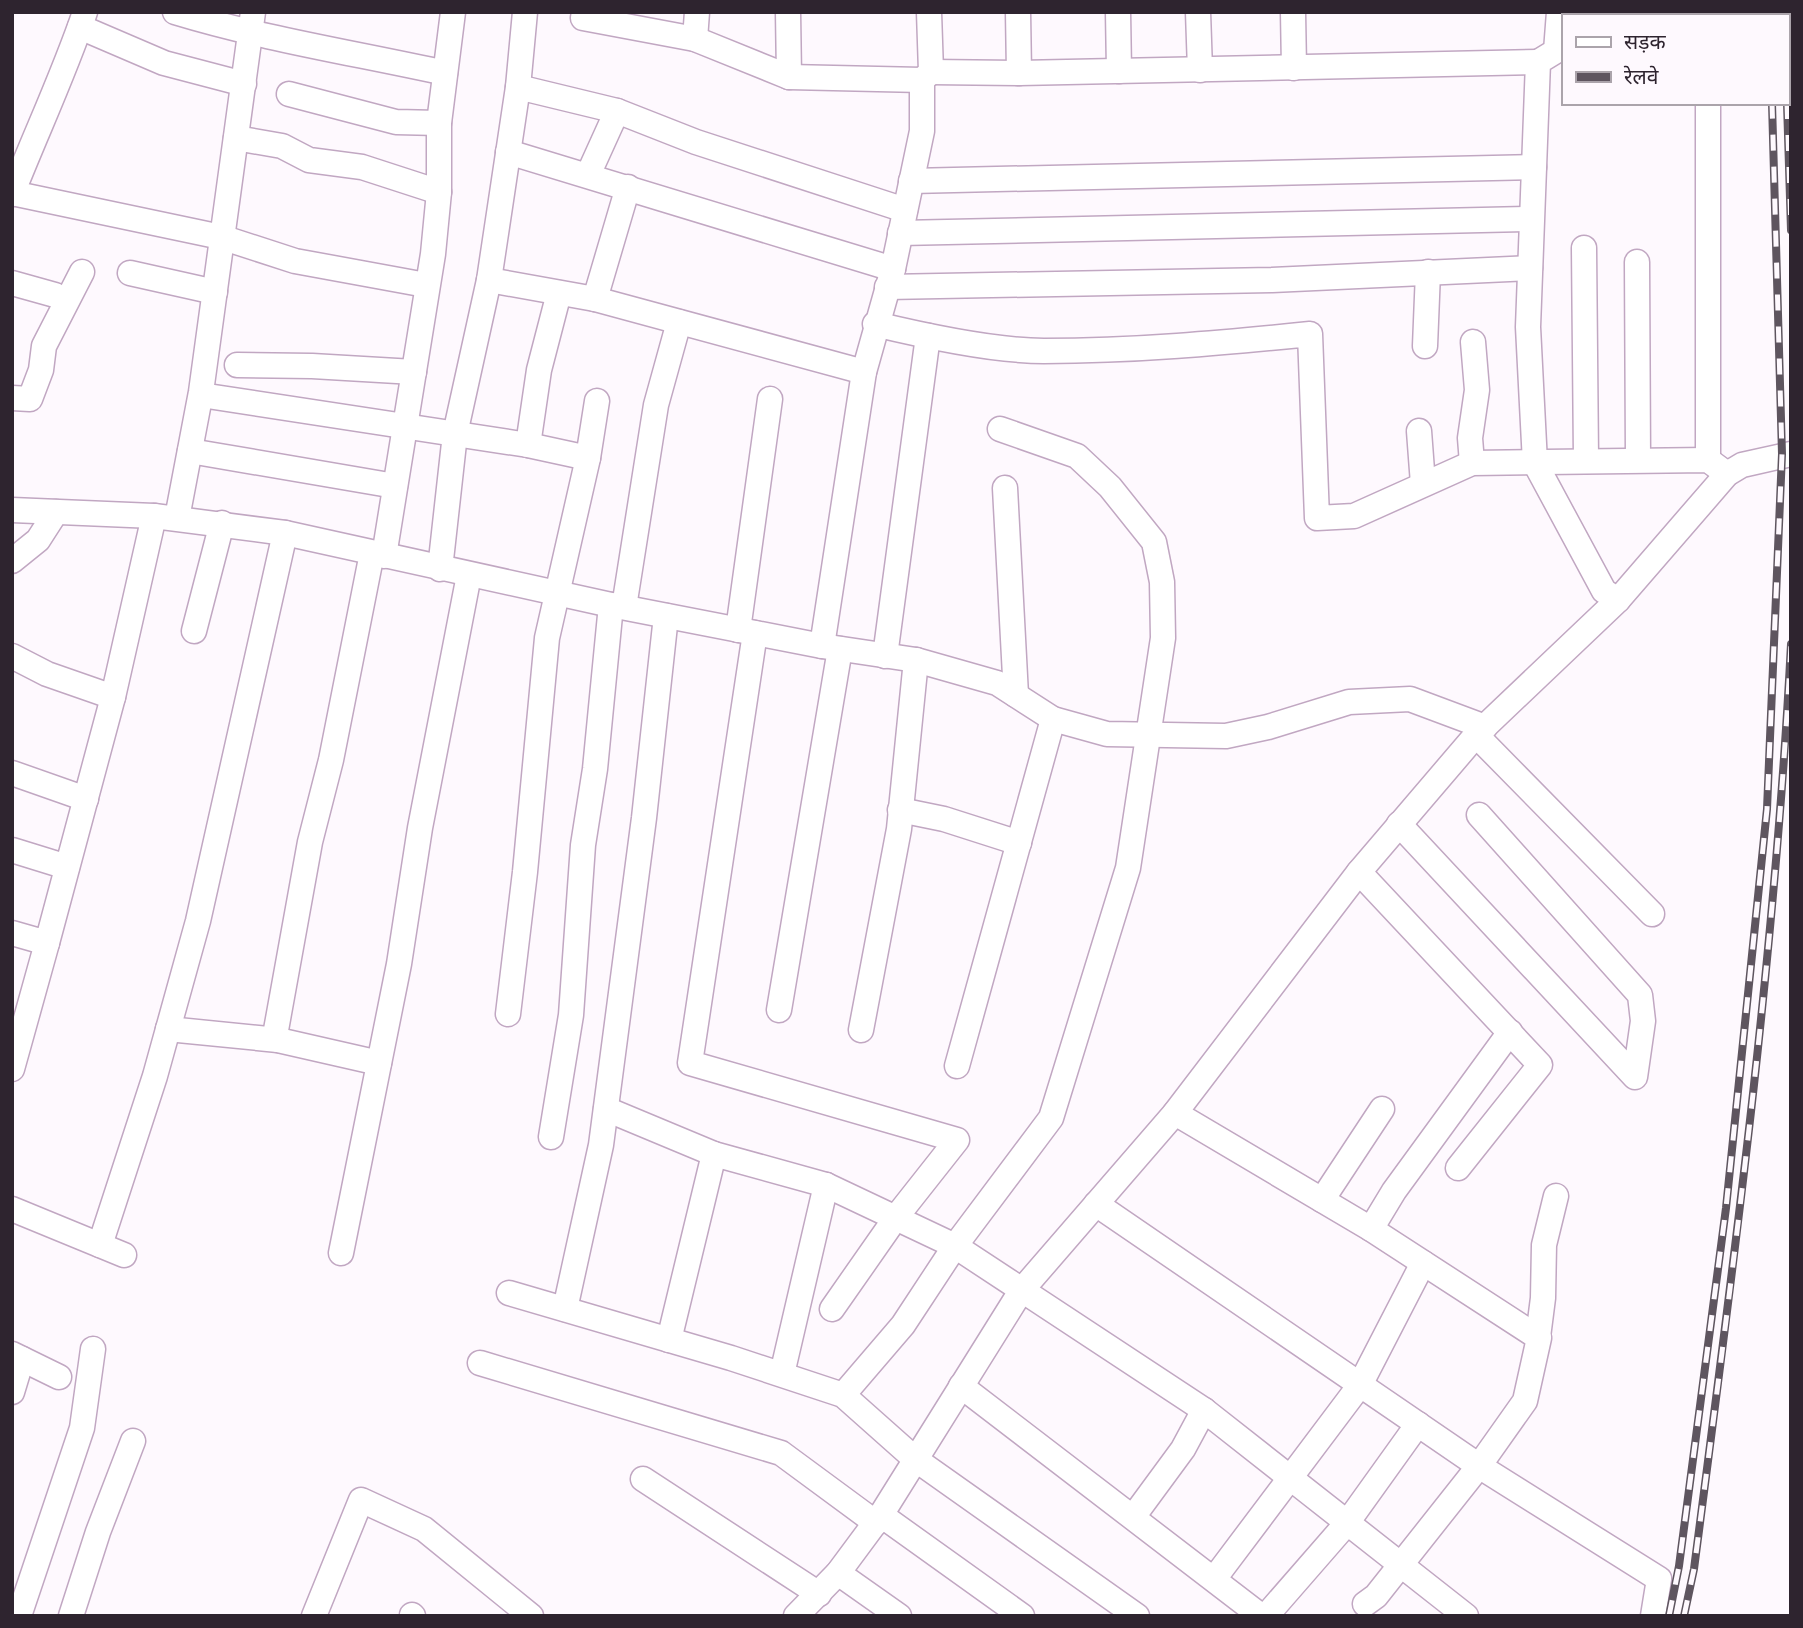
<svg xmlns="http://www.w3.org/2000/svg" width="1803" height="1628" viewBox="0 0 1803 1628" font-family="Barlow,'Noto Sans Devanagari',sans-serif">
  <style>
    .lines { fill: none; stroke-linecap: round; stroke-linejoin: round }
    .minor-casing { stroke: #c1a7c2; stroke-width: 27 }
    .minor { stroke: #fff; stroke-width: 24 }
    .rail-casing { stroke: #5e555f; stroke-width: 8 }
    .rail { stroke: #fef9fe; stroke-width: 5; stroke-dasharray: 16; stroke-linecap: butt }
  </style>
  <rect width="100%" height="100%" fill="#fef9fe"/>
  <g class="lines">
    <defs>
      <g id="minor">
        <path d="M175 12C264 39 354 53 445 73"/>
        <polyline points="584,12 583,18 695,39 789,77 922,80"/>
        <polyline points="788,12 789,77"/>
        <polyline points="1018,12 1019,73"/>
        <polyline points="1118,12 1119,71"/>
        <polyline points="1198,12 1200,70"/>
        <polyline points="1293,12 1294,68"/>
        <polyline points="1559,12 1556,51 1538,62 1528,327 1535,463 1604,591 1618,600"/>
        <polyline points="1707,12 1707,16"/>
        <polyline points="80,27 164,63 244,84"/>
        <polyline points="695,39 697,12"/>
        <polyline points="931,72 1019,73 1538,62"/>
        <polyline points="518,87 617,111 696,142 905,210"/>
        <polyline points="289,94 396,122 439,123"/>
        <polyline points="236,138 282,146 309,160 362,167 439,192"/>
        <polyline points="508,152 893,269"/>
        <polyline points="588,175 617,111"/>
        <polyline points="911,181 1534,167"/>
        <polyline points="12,193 221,237 295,261 426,285"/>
        <path d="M12 194C36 133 64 74 85 12"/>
        <polyline points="900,233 1531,219"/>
        <polyline points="1584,248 1586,459"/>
        <polyline points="1637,262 1638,460"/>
        <polyline points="130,273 215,292"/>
        <polyline points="489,280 595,299 864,372"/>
        <polyline points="12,283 55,295"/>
        <polyline points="887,287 1272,280 1530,268"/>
        <polyline points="595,299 628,187"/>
        <path d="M875 324C925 336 994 351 1044 351 1133 351 1222 343 1310 334L1317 518 1354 516 1472 463 1708 460 1727 474"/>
        <polyline points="1425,346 1428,272"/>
        <polyline points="237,365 312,366 414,372"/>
        <polyline points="201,395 528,445 588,458"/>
        <polyline points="12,398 30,399 41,370 44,346 82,272"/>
        <polyline points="1419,431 1423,484"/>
        <polyline points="528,445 539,370 559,293"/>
        <polyline points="190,451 395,486"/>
        <polyline points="1708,460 1708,103"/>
        <polyline points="1472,463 1470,438 1477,390 1473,342"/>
        <polyline points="1005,488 1016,695"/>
        <polyline points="12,510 154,516 285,533 611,605 822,646 916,660 997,683 1053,719 1107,734 1226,736 1268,727 1349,702 1410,699 1485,727"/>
        <polyline points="177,518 201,392 253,12"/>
        <polyline points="384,556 433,254 439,192 439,123 453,12"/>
        <polyline points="12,561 38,540 56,512"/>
        <polyline points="440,569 455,434 489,280 518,87 525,12"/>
        <polyline points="624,607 656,405 679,322"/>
        <polyline points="738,630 770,399"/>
        <polyline points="194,631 222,523"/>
        <polyline points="755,633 690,1063 957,1140 897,1216 832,1309"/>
        <polyline points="822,646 864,372 893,269 922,131 922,80 931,72 929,12"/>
        <polyline points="12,656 47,674 113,697"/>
        <polyline points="885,656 928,336"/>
        <polyline points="1476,735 1652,914"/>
        <polyline points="12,773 86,799"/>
        <polyline points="900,810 944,819 1019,843"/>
        <polyline points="1399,824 1635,1077 1643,1021 1640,995 1479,815"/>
        <polyline points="12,850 67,867"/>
        <polyline points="1359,872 1540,1065 1458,1168"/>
        <polyline points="12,933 47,943 113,697 154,516"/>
        <polyline points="779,1010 840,649"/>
        <polyline points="508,1014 525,872 547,638 588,458 597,401"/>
        <polyline points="168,1029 278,1040 379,1063"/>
        <polyline points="861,1030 899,829 916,660"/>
        <polyline points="278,1040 276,1030 310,842 331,760 372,553"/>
        <polyline points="957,1066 1053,719"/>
        <polyline points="12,1069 47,943"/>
        <polyline points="606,1109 714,1154 669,1340"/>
        <polyline points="1175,1113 1371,1229 1539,1338 1525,1401 1479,1466 1376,1596 1365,1604"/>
        <polyline points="551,1137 571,1015 583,845 595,769 611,605"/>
        <polyline points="714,1154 826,1185 955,1246 1204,1410 1466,1616"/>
        <polyline points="1322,1200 1382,1109"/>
        <polyline points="1096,1204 1479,1466 1659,1579 1653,1616"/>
        <polyline points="12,1209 124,1255"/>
        <polyline points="1371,1229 1394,1191 1510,1032"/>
        <polyline points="100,1245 155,1076 198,921 285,533"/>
        <polyline points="341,1253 399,964 420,828 469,575"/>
        <polyline points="509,1293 731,1358 843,1395 915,1459 1137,1616"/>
        <polyline points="565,1309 601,1145 644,818 666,616"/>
        <polyline points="1538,1337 1543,1298 1544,1245 1556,1196"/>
        <polyline points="12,1354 59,1377"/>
        <polyline points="480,1363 781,1453 876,1523"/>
        <polyline points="782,1374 826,1185"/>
        <polyline points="961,1386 1261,1616"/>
        <polyline points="12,1392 22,1359"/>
        <polyline points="843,1395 903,1325 955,1246 1051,1118 1128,868 1163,638 1162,582 1154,542 1110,487 1077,456 1000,429"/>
        <polyline points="643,1479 819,1594"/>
        <polyline points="881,1515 1022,1616"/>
        <polyline points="1133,1517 1183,1449 1204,1410"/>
        <polyline points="838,1573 899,1616"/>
        <polyline points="1214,1579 1360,1385 1423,1263"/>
        <polyline points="412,1615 413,1616"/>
        <polyline points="19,1616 82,1428 93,1349"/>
        <polyline points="71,1616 98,1532 133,1441"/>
        <polyline points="314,1616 361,1500 424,1529 531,1616"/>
        <polyline points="796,1616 838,1573 881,1515 1021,1291 1175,1113 1359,872 1476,735 1618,600 1727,474 1742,465 1791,454"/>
        <polyline points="1266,1616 1347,1523 1418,1424"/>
      </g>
    </defs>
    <use href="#minor" class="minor-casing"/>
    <use href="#minor" class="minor"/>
    <defs>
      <g id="rail">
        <polyline points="1769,12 1769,16"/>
        <polyline points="1784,12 1784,16"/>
        <polyline points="1787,103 1791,230"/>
        <polyline points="1669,1616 1679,1566 1726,1208 1767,809 1782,454 1772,103"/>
        <path d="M1684 1616 1694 1569C1734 1261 1775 954 1791 644"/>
      </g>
    </defs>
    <use href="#rail" class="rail-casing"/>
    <use href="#rail" class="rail"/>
  </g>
  <rect width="1803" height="1628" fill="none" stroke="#2e242f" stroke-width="28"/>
  <rect x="1562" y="14" width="228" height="91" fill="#fef9fe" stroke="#aba4ab" stroke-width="2"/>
  <rect x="1576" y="37" width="35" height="10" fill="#ffffff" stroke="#aba4ab" stroke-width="2"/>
  <text x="1624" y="49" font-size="21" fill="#2e242f">सड़क</text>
  <rect x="1576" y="72" width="35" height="10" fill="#5e555f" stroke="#aba4ab" stroke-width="2"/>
  <text x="1624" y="84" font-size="21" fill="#2e242f">रेलवे</text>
</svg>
